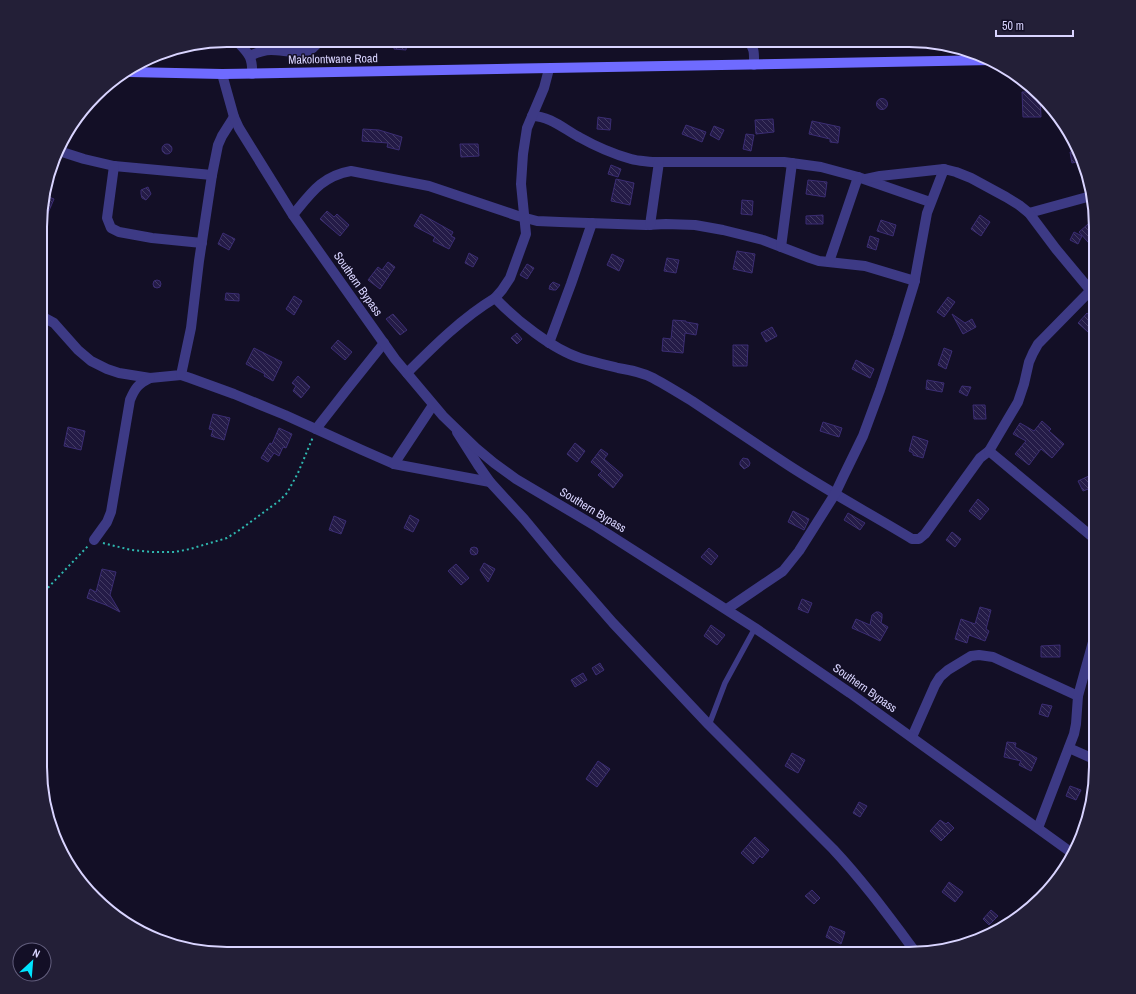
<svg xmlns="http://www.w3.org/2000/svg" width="1136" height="994" viewBox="0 0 1136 994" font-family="'Archivo Narrow',sans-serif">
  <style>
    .building { fill: url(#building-back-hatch); stroke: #3b2d73 }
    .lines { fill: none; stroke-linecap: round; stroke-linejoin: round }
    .path { stroke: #2fb8b0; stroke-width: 2; stroke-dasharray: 2 3; stroke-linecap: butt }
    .service { stroke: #3d3a85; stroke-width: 5.5 }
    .minor { stroke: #3d3a85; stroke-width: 10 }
    .tertiary { stroke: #3d3a85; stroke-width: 10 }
    .secondary { stroke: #6f6bff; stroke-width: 10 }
    .labels { text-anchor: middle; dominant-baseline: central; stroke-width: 3; stroke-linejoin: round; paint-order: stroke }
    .street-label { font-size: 12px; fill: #d9d4ff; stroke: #130f26 }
    .rim { fill: none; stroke: #d9d4ff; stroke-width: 2 }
  </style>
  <defs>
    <pattern id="building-back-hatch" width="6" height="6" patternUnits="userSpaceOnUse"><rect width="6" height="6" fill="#241b47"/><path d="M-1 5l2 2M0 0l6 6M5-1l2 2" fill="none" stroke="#433b63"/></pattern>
  </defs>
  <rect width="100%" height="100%" fill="#130f26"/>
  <g class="building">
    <polygon points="394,40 407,40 406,50 394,49"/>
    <polygon points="1022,92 1037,92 1040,94 1041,117 1023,117"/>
    <circle cx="882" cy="104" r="5.5"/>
    <polygon points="598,117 611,119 610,130 597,129"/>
    <polygon points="773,119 774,132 756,134 755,120"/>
    <polygon points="812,121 840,127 838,143 830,142 830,139 809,134"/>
    <polygon points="686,125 706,132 702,142 682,134"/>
    <polygon points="714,126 724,130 719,140 710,135"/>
    <polygon points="363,129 379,130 402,137 399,150 387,147 388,143 362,141"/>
    <polygon points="746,134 754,135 751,151 743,149"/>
    <circle cx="167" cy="149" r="5"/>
    <polygon points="460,144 478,144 479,156 461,157"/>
    <polygon points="1078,150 1081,161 1072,163 1070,152"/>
    <polygon points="611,165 621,169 618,177 608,174"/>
    <polygon points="616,179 634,183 630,205 611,201"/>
    <polygon points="808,180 827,182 825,197 806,194"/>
    <polygon points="148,187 151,194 146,200 142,198 141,194 141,190"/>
    <polygon points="44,195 54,199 42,227 42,202"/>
    <polygon points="742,200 753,201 752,215 741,214"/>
    <polygon points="327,211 334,217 337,214 349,225 340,236 320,219"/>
    <polygon points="421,214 453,232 451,236 455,238 449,249 433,241 435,237 414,226"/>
    <polygon points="823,215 823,224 806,224 806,216"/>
    <polygon points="980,215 990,222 981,236 971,229"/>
    <polygon points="1096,217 1096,251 1079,232"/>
    <polygon points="881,220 896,225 893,236 877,231"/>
    <polygon points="1074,232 1082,236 1078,244 1070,240"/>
    <polygon points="223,233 235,239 229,250 218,244"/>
    <polygon points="870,236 879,239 876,250 867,247"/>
    <polygon points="737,251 755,254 752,273 733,269"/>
    <polygon points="469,253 478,258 473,267 465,263"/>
    <polygon points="612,254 624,260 619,271 607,265"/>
    <polygon points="667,258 679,260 676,273 664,271"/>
    <polygon points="388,262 395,267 380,289 368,280 378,267 382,270"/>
    <polygon points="527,264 534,268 527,279 520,275"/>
    <circle cx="157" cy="284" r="4"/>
    <polygon points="553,282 560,285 556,290 553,290 549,289 550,285"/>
    <polygon points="226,293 239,294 239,301 225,300"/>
    <polygon points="294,296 302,301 294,315 286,309"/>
    <polygon points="948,297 955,302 944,317 937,312"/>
    <polygon points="1087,313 1096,321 1096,325 1088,332 1078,323"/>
    <polygon points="393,314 407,330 400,335 386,319"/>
    <polygon points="952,314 965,323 972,319 976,327 963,334"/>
    <polygon points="673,320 686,321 686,322 698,324 696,335 685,333 683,353 662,351 663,338 671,339"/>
    <polygon points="772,327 777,336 766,342 761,333"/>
    <polygon points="517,333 522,339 517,344 511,338"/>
    <polygon points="338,340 352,352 345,360 331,348"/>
    <polygon points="733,345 748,345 747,366 733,366"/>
    <polygon points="254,348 282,362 273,381 264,376 265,374 246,364"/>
    <polygon points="944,348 952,351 946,369 938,365"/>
    <polygon points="856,360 874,369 870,378 852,369"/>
    <polygon points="298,376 310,387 301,398 293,391 296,386 292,383"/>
    <polygon points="927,380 944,383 942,392 926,389"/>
    <polygon points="962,386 971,387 967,396 959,392"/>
    <polygon points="973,405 985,405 986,419 974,419"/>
    <polygon points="213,414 230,418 224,440 211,436 213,430 209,429"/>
    <polygon points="1042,421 1051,429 1049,431 1064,444 1052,458 1041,449 1029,465 1015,454 1026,441 1013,434 1020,423 1034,431"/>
    <polygon points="823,422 842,428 839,437 820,431"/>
    <polygon points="68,427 85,431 81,450 64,446"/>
    <polygon points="279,428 292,434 286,448 283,447 279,456 274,453 268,462 261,458 270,443 272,444"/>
    <polygon points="913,436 928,441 923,458 913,455 913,453 909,451"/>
    <polygon points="575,443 585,451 577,462 567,454"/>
    <polygon points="601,449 608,454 604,459 623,475 613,488 598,475 602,471 591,462"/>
    <polygon points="743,458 748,459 750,463 749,466 744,469 740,465 740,462"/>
    <polygon points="1091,475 1096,486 1083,491 1078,481"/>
    <polygon points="978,499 989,509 980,520 969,511"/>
    <polygon points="793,511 809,519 804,530 788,522"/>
    <polygon points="848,513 865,523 860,530 844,520"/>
    <polygon points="410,515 419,520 413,532 404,528"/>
    <polygon points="334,516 346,521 341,534 329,530"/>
    <polygon points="952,532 961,539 955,547 946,540"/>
    <circle cx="474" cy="551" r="4"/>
    <polygon points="709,548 718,556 711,565 701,557"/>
    <polygon points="484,563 495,569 488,582 480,570"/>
    <polygon points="456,564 469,578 461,585 448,571"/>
    <polygon points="102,569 116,572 110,595 120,612 106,605 87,598 90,589 96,592"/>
    <polygon points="802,599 812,603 808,613 798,609"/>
    <polygon points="980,607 991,610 986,629 989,631 985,641 969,635 967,643 955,639 961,619 975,624"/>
    <polygon points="876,612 879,612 882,614 882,618 881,623 888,627 880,641 868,635 852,628 856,619 870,625 872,615"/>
    <polygon points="711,625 725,635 717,645 704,636"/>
    <polygon points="1060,645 1060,657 1041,657 1041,646"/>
    <polygon points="600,663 604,670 596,675 592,668"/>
    <polygon points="583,673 587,680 575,687 571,680"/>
    <polygon points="1042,704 1052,706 1048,717 1039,714"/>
    <polygon points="1007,742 1016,743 1015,747 1037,758 1031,771 1019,765 1021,761 1004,757"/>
    <polygon points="792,753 805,760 798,773 785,766"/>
    <polygon points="598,761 610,769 597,787 586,779"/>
    <polygon points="1070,786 1081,790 1076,800 1066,796"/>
    <polygon points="859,802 867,806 860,817 853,813"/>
    <polygon points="940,820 946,824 948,822 954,828 941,841 930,831"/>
    <polygon points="755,837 769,850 762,858 760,856 753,864 741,853"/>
    <polygon points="949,882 963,892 955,902 942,892"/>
    <polygon points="812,890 820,898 814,904 805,896"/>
    <polygon points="991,910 998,916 989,925 983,919"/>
    <polygon points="830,926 845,932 841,944 826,937"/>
  </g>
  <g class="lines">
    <g class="path">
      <polyline points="103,543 131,550 153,552 175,552 190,549 227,538 241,529 279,501 287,493 298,473 313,437"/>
      <polyline points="41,595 88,546"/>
    </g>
    <polyline class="service" points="709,725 725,683 755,628"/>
    <g class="minor">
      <path d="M236 40C247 53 253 55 252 74"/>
      <path d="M748 40C755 49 754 54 754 65"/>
      <path d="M250 56C256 53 263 50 271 50 288 50 310 59 319 40"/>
      <path d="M532 116C550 116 564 129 579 137 595 146 613 154 631 159 638 161 645 161 652 162H784L821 167 858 177 930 202"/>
      <polyline points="59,151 84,159 114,166 212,175"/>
      <polyline points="114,166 107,218 111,228 119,232 152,238 202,243"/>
      <polyline points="866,179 880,176 944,169"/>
      <polyline points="1029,213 1091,196"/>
      <path d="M293 215C311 193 322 176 351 171L429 186 518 216 537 221 560 222 646 225 666 224 695 225 723 230 763 240 810 258 819 261 865 266 915 281"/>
      <polyline points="650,225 659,162"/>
      <polyline points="781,247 792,163"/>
      <polyline points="829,262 858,177"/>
      <polyline points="495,298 502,290 510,278 526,234 521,184 523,154 527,128 544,88 549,69"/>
      <polyline points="41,316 54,323 78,350 91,361 107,369 119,373 150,378 181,375 191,328 199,261 212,175 218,145 222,136 234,117"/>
      <polyline points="549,343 571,284 592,223"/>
      <path d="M407 373C434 346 462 318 495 298 516 320 552 349 580 358 593 362 606 365 618 368 630 370 642 372 653 378 666 385 679 393 692 401 722 421 752 441 782 461 824 489 869 513 912 539H919L925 534 980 458 989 451 1018 402 1024 384 1029 362 1033 353 1038 344 1090 291"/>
      <polyline points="181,375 190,378 234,394 285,415 362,450 394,464 490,482"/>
      <polyline points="316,429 348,388 384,343"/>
      <path d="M457 432 478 465 490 482 524 519 558 560 613 623 709 725 833 849C864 882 890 918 917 954"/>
      <polyline points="989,451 1096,540"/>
      <polyline points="394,464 433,405"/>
      <path d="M94 540 107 522 111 512 130 400C135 388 138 384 150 378"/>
      <polyline points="727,609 783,571 799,551 835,494 843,477 863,436 880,390 898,336 914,284 927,213 944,169 956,172 971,178 1006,197 1019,205 1029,213 1056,249 1096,297"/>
      <polyline points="912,737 935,685 940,677 948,670 971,656 979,655 993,657 1078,696"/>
      <polyline points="1069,748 1096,760"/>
      <polyline points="1038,828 1074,734 1076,724 1078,696 1096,631"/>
    </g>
    <polyline class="tertiary" points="222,74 234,117 239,128 293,215 395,359 443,416 476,448 494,463 516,479 597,527 755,628 850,693 1072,853"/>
    <polyline class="secondary" points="129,72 222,74 993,60"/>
  </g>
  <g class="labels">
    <g class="street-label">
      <text transform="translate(333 59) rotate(-1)">Makolontwane Road</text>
      <text transform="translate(358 284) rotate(55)">Southern Bypass</text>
      <text transform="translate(593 510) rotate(31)">Southern Bypass</text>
      <text transform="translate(865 688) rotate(35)">Southern Bypass</text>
    </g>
  </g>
  <path d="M0 0H1136V994H0ZM227 47H909A180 180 0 0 1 1089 227V767A180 180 0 0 1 909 947H227A180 180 0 0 1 47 767V227A180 180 0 0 1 227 47Z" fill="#231f37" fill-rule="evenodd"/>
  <path class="rim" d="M227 47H909A180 180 0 0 1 1089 227V767A180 180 0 0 1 909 947H227A180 180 0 0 1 47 767V227A180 180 0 0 1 227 47Z"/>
  <g transform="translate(32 962) rotate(26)"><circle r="19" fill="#130f26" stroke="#625e7d"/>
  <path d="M0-3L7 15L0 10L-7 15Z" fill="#00e5ff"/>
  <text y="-6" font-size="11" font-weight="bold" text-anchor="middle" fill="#d9d4ff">N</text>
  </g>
  <path d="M996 30v6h77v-6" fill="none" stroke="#d9d4ff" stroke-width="2"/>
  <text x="1002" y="30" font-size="12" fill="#d9d4ff" stroke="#130f26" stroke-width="3" paint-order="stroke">50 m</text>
</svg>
